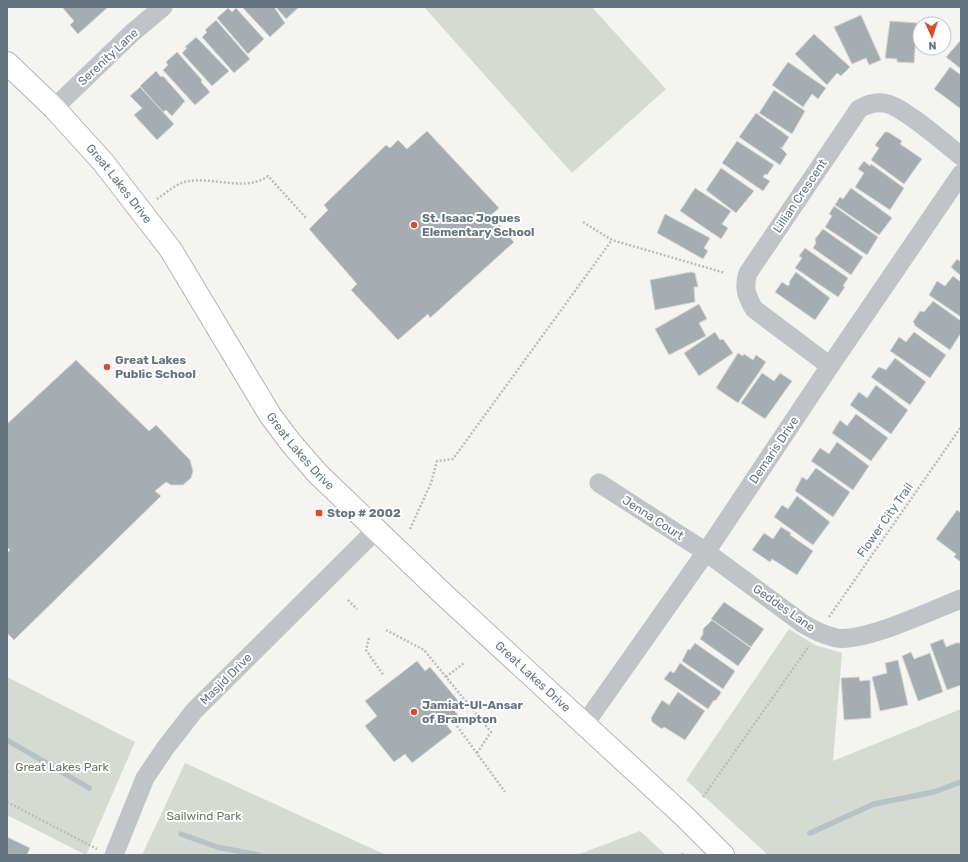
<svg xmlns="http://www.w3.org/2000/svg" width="968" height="862" viewBox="0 0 968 862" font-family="Rubik,sans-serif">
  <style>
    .green { fill: #d6dbd2 }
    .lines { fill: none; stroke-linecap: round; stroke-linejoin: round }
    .stream { stroke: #b7c2c6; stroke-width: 5.5 }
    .building { fill: #a5adb1; stroke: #d6d6d4 }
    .secondary-casing { stroke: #b0b6b9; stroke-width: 24 }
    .path { stroke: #babcbe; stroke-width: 2.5; stroke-dasharray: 2 2; stroke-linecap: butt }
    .street { stroke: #c0c4c7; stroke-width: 19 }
    .secondary { stroke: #fff; stroke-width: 22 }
    .poi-dot { fill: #d74e2f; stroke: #fff; stroke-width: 1.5 }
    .labels { text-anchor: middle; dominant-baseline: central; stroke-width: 4; stroke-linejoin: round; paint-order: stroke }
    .street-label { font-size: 12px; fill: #657580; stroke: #fff }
    .poi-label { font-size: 12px; font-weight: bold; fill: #657580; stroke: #fff; text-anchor: start }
    .park-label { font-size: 12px; fill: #697864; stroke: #fff }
  </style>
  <rect width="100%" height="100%" fill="#f4f4f1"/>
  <g class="green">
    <polygon points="426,7 592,7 666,89 572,173 425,8"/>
    <polygon points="789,629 815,645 842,653 833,761 961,709 961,853 957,855 768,855 686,780"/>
    <polygon points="7,677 135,742 86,855 7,815"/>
    <polygon points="185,763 386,855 142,855"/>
    <polygon points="640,831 666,855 577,855"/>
  </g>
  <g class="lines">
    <g class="stream">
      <polyline points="7,740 89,788"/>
      <polyline points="810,833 874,804 934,792 961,782"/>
      <polyline points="181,834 217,847 259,855"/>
    </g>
  </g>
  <g class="building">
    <polygon points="62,7 108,7 78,34 70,25 74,21"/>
    <polygon points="242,7 274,7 285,23 270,37"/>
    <polygon points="276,7 299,7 286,19"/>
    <polygon points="228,8 232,12 236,8 264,39 248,54 217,18"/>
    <polygon points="861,15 881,60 869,65 866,58 852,64 834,27"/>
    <polygon points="216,20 250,59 234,73 202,37 207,32 205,30"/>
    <polygon points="890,21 917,23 914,63 897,62 897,59 885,58"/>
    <polygon points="814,34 850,67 841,76 837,73 827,85 795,54"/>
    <polygon points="196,37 229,71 212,86 182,53 187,48 185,47"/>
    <polygon points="960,41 961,42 961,69 946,57"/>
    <polygon points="177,52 202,80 201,82 210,92 195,105 163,70 168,65 166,62"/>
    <polygon points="788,62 826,88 818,99 812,94 803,107 772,85"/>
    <polygon points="950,67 961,75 961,109 934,89"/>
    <polygon points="156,71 161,77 163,76 185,101 172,116 166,110 163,112 140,86"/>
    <polygon points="140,87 174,124 157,140 134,115 142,108 130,96"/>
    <polygon points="774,90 805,111 792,134 759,113"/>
    <polygon points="756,113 789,137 782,148 780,147 787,154 780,165 739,137"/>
    <polygon points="427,131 499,208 491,215 514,242 430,318 428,314 398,340 351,290 357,284 309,229 328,210 324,205 386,145 390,148 398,140 407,149"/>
    <polygon points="885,132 888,132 902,141 900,144 922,159 904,184 871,160 879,148 875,145"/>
    <polygon points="737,141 774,165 767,175 765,174 763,177 770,181 763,191 722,163"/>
    <polygon points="864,161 870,166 871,164 904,188 890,210 855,187 864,173 858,169"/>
    <polygon points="721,168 754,191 736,213 706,190"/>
    <polygon points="695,188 731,211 722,224 728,228 721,239 680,211"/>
    <polygon points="851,188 891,217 892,218 879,235 835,205 840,197 843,199"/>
    <polygon points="834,206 878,237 867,255 825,227 832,216 829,214"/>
    <polygon points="665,214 710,238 704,248 708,251 703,259 657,233"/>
    <polygon points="823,229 863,257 851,275 813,248 816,243 815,239"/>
    <polygon points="805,248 848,278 843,286 845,287 838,297 795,268 802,258 799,256"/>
    <polygon points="957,259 961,262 961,276 951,267"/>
    <polygon points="691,272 695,273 698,287 694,287 695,302 655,310 650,280"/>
    <polygon points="796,272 830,298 815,320 775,292 782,282 788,286 790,284 789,282"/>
    <polygon points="953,276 961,282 961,317 929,295 937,281 945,286"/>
    <polygon points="933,301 961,321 961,333 950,350 914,325 915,324 913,322 920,311 924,312"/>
    <polygon points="699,304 707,319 699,323 706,336 669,355 655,329"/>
    <polygon points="715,332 720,340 723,339 733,353 699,376 684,353"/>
    <polygon points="914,332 946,355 930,378 890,351 899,337 906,342"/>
    <polygon points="738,353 743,356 744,354 753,360 756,355 766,362 738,403 716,388"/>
    <polygon points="895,358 926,382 910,405 871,377 879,367 886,370"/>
    <polygon points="76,360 149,431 156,425 190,460 193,471 191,478 183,485 171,485 166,482 155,491 161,496 14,640 7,633 7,553 10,550 7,547 7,424"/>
    <polygon points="762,373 774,381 780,373 792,381 765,419 741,403"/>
    <polygon points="876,385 908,410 891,434 850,405 859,392 867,398"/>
    <polygon points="856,414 888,438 871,461 832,433 840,420 847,426"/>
    <polygon points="837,442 869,466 853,490 811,461 820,448 829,454"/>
    <polygon points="816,468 850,492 833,517 795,491 802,477 807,480"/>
    <polygon points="797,496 830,522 813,545 774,517 782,505 788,509"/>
    <polygon points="957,510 961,513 961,562 954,557 956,554 936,539"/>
    <polygon points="781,527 791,533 790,535 813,551 797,575 772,559 770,562 752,550 764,533 773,539"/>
    <polygon points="724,602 764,629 751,647 711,619"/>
    <polygon points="712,620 751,648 738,666 700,639 703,634 703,629"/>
    <polygon points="943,639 946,647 956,643 960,643 961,646 961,685 947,690 930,644"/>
    <polygon points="695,643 735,671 723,689 682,661 688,649 690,650"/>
    <polygon points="911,652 914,659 930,653 943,692 918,701 902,656"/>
    <polygon points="898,660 908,705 880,711 872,677 887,673 885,663"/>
    <polygon points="417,661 425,671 430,667 460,703 453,709 458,715 446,724 452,732 412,763 405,754 394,762 365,726 377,716 365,701"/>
    <polygon points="680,663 720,691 721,693 715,701 714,700 708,709 664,679 670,671 674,673"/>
    <polygon points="859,677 860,681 870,680 871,718 844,720 841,678"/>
    <polygon points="678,692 705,711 685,740 664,727 662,729 652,722 651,718 662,700 669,705"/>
    <polygon points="7,837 30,848 27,855 7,855"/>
  </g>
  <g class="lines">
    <defs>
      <g id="secondary">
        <path id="s1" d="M7 63 54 108 103 162 171 250 270 415 291 443 318 474 440 591 685 817 723 855"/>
      </g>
    </defs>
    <use href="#secondary" class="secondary-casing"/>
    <g class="path">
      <path d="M157 199C166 193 178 182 189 181 215 177 246 192 268 176L307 219"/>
      <polyline points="583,222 612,240 725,273"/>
      <polyline points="410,529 431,483 437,461 453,459 612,240"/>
      <polyline points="348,600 357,609"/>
      <polyline points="829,617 961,427"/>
      <polyline points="386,630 424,650 491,732 477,753"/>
      <polyline points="369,638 366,650 384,676"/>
      <polyline points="446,677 464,663"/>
      <polyline points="457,726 505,792"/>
      <polyline points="703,797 809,646"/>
      <polyline points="7,802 97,849"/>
      <polyline points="682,855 684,853"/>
    </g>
    <g class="street">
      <polyline points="54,108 132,33 163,7"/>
      <path d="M830 366 754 309C747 297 743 287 748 273L859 109C868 104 878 101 888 104 906 109 944 143 961 156"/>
      <path d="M599 483 706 552 802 623C813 630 824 635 836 638 864 643 932 610 961 599"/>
      <polyline points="584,725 706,552 830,366 961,174"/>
      <polyline points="114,855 145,778 166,747 194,711 376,530"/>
    </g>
    <use href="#secondary" class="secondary"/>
  </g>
  <g class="poi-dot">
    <circle cx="414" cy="225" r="4"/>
    <circle cx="107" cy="367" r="4"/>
    <rect x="315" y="509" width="8" height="8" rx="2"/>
    <circle cx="414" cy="712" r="4"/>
  </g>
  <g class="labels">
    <g class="street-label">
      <text transform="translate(108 57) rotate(-43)">Serenity Lane</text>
      <text stroke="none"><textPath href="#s1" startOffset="165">Great Lakes Drive</textPath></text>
      <text transform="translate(800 196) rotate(-56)">Lillian Crescent</text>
      <text stroke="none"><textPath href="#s1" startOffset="489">Great Lakes Drive</textPath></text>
      <text transform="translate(774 450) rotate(-56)">Demaris Drive</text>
      <text transform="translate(653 518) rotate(33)">Jenna Court</text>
      <text transform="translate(885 520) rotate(-55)">Flower City Trail</text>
      <text transform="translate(784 608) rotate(35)">Geddes Lane</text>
      <text stroke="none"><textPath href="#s1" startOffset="813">Great Lakes Drive</textPath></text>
      <text transform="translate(226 679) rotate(-45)">Masjid Drive</text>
    </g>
    <g class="poi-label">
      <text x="422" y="218">St. Isaac Jogues<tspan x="422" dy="14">Elementary School</tspan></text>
      <text x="115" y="360">Great Lakes<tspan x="115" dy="14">Public School</tspan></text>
      <text x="327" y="513">Stop # 2002</text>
      <text x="422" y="705">Jamiat-Ul-Ansar<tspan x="422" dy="14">of Brampton</tspan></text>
    </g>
    <g class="park-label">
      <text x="62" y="767">Great Lakes Park</text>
      <text x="204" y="816">Sailwind Park</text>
    </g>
  </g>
  <rect width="968" height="862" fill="none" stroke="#657580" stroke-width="16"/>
  <g transform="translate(932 36) rotate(177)"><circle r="19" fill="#ffffff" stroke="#c1c8cc"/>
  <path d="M0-3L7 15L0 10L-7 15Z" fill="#d74e2f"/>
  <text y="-6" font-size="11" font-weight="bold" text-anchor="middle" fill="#657580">N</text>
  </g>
</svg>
